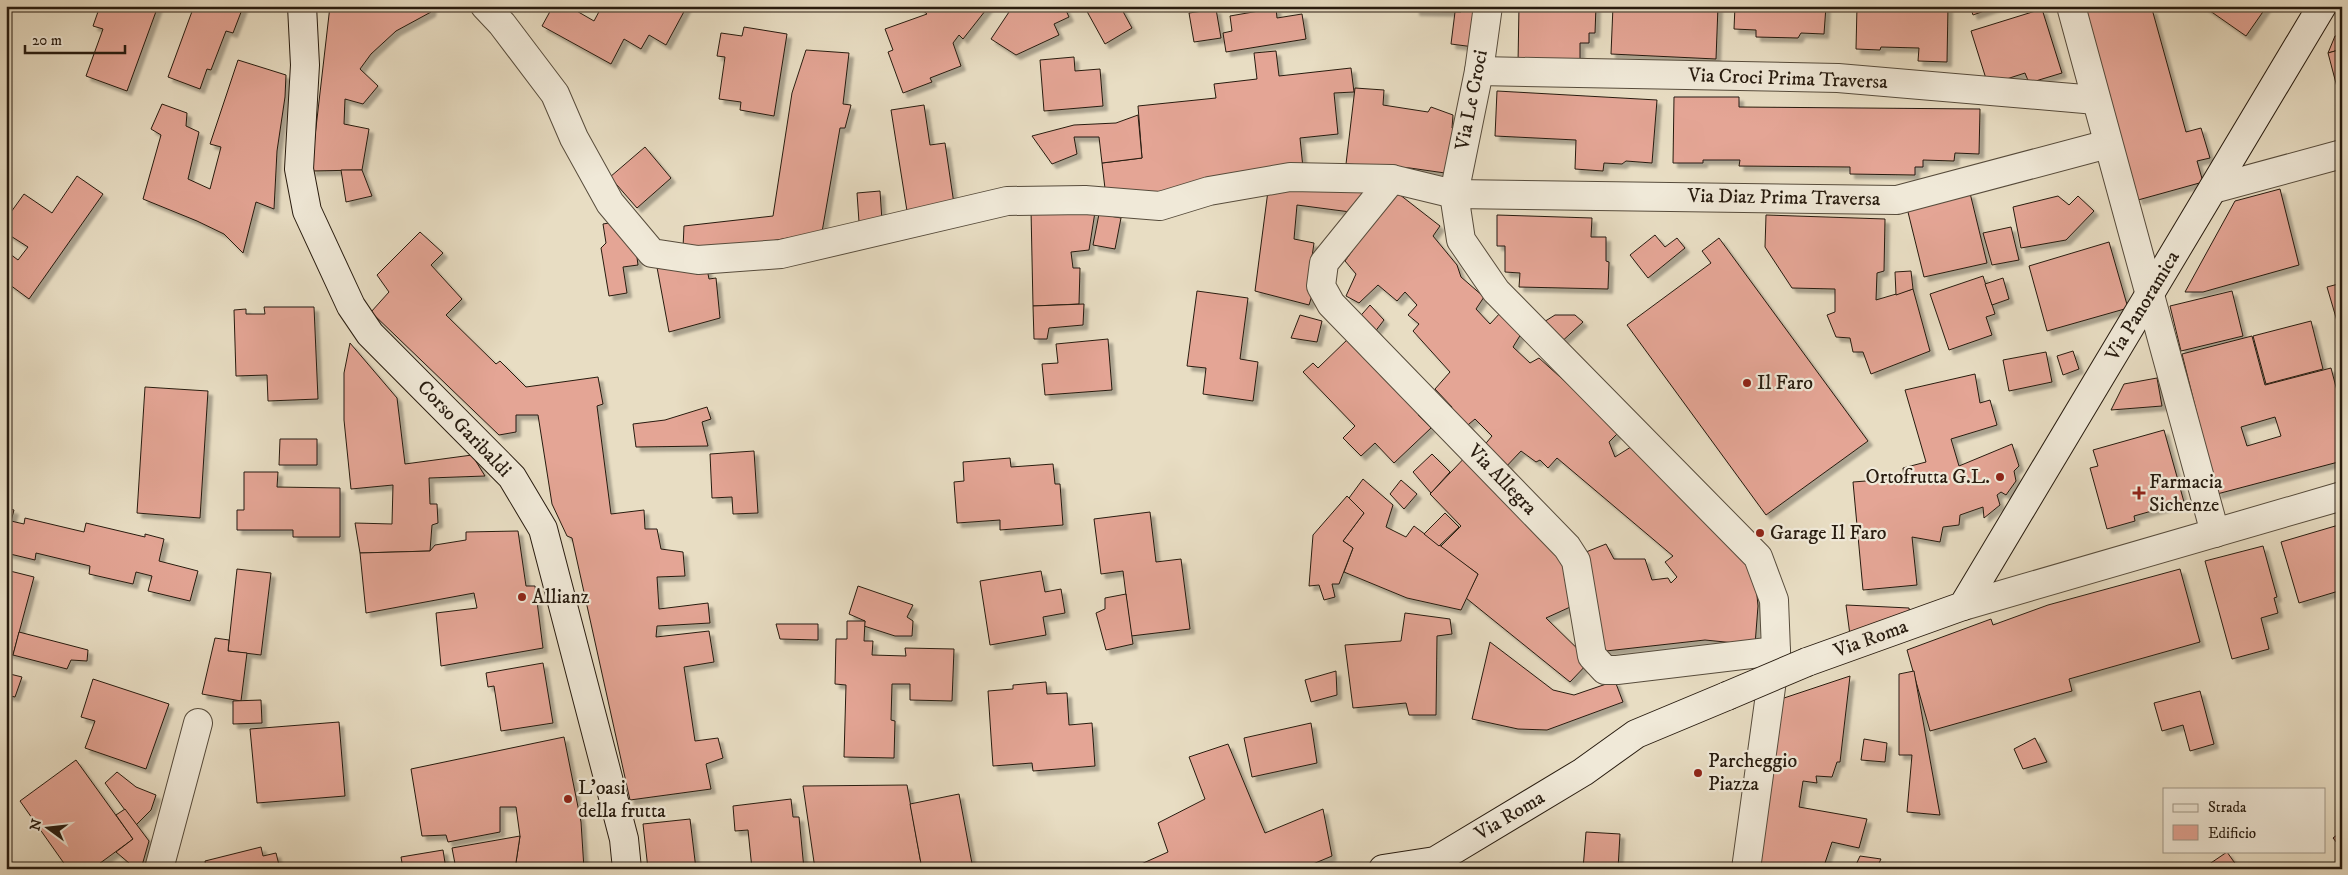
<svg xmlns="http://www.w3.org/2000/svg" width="2348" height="875" viewBox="0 0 2348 875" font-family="'IM FELL DW Pica',serif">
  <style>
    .building { fill: #e4a595; stroke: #271b0f; fill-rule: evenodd; filter: url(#shadow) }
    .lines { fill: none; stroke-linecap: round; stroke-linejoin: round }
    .street-casing { stroke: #574c3c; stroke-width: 30 }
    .secondary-casing { stroke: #271b0f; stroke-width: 30 }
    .street { stroke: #f0e9d8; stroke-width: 28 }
    .secondary { stroke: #f0e9d8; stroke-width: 28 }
    .secondary-bridge-casing { stroke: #271b0f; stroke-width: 30; stroke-linecap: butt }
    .secondary-bridge { stroke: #f0e9d8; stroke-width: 28 }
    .poi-dot { fill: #8f2418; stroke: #f0e9d8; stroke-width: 2 }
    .labels { text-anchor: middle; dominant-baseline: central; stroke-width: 4.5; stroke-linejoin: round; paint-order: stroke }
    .street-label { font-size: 20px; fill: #271b0f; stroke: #f0e9d8 }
    .poi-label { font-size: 20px; fill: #271b0f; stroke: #f0e9d8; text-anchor: start }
  </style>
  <defs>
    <filter id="shadow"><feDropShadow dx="4.5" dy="4.5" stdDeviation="1" flood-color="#0004"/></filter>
  </defs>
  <rect width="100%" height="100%" fill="#e8ddc3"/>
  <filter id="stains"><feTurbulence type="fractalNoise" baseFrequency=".004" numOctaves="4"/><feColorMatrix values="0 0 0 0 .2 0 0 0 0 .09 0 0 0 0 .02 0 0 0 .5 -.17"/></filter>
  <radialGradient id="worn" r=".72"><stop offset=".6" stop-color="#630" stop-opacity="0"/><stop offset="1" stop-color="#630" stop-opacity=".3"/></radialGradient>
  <g class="building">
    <polygon points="100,6 158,6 127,91 86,76 103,29 93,26"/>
    <polygon points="194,6 243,7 233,33 226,31 211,70 207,69 200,89 168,77"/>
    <polygon points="330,6 432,6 431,12 396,31 371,54 360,69 378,86 363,104 345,99 344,124 369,129 362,170 311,171"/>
    <polygon points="553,6 568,6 594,21 602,6 687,6 666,45 649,35 641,49 624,39 611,64 542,26"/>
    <polygon points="918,6 989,6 963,39 959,35 953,43 961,66 930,78 932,82 903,93 888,52 893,50 885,29 927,14"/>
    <polygon points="1013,6 1064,6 1069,17 1054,24 1059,35 1016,55 991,39"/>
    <polygon points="1084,6 1120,6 1132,28 1105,44"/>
    <polygon points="1415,6 1461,6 1461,12 1415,11"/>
    <polygon points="1461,6 1478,6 1474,47 1451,44 1455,12 1461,12"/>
    <polygon points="1519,6 1596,6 1595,33 1589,33 1589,43 1580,43 1580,60 1518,63"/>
    <polygon points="1613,6 1718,6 1716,59 1611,54"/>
    <polygon points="1735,6 1826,6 1824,34 1801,33 1798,38 1756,37 1756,30 1734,29"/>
    <polygon points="1857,6 1948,6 1947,62 1918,61 1919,48 1881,47 1880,50 1856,49"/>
    <polygon points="1970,6 1998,6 1973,15"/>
    <polygon points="2084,6 2143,6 2144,11 2152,9 2186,132 2201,128 2210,158 2197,161 2203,182 2138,200"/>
    <polygon points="2203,6 2267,6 2246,36"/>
    <polygon points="1276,8 1277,18 1302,14 1306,39 1226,52 1223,33 1232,31 1230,16"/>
    <polygon points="1216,9 1221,38 1194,42 1189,13"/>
    <polygon points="2042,9 2062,73 2029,83 2025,73 1988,85 1971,31"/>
    <polygon points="744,27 787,34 774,116 740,110 741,102 719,99 725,57 717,56 721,33 742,36"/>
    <polygon points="2342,35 2342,49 2328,53 2335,36"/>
    <polygon points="2342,49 2342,106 2328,53"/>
    <polygon points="806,50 849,53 843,104 851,105 845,128 840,128 822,232 726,249 683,248 684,226 773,216 792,93"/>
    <polygon points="1276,51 1279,76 1351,68 1354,92 1334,93 1338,134 1300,138 1303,168 1166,191 1106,197 1102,163 1142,158 1138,106 1216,98 1214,84 1257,79 1254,53"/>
    <polygon points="1074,57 1075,71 1100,69 1103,106 1044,111 1040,60"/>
    <polygon points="238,60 286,75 285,97 277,151 274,209 256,202 243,253 224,234 197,221 143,199 161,135 151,129 162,104 187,113 186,126 199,132 188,179 210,189 221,147 210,144"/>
    <polygon points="1355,88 1384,90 1383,105 1428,112 1431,107 1453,115 1452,128 1455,127 1445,173 1410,168 1346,164"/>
    <polygon points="1497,91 1657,100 1652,163 1626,161 1622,164 1604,163 1603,171 1575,169 1576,140 1495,136"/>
    <polygon points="1674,97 1739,97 1739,107 1980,109 1979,154 1955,153 1954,161 1923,160 1923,167 1915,167 1915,175 1850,174 1850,167 1739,166 1740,160 1703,160 1703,163 1673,163"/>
    <polygon points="924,105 930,145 945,143 954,204 907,211 891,110"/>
    <polygon points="1138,115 1142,158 1102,163 1099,137 1074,137 1077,154 1052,164 1032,136 1074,125 1116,123"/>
    <polygon points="645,147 671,178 637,208 610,177"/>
    <polygon points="341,170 362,170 372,196 346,202"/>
    <polygon points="77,176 103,194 29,299 6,282 8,278 6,277 6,251 18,260 28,247 6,233 6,219 24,194 52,213"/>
    <polygon points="1269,183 1375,190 1358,213 1297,205 1294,239 1314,243 1308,284 1315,286 1309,305 1255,291"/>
    <polygon points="2280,189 2299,265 2203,292 2185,292 2235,201"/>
    <polygon points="880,191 882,221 859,222 857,193"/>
    <polygon points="1395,191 1440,226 1433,236 1457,265 1461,277 1484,297 1476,309 1490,324 1501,312 1521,334 1513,347 1530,363 1539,358 1620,431 1609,442 1615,457 1634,445 1725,536 1755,575 1758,606 1755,645 1705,640 1597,652 1581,554 1606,544 1614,559 1645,559 1652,580 1668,578 1671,583 1677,577 1665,562 1673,556 1557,458 1548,468 1540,460 1536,462 1521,451 1502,471 1482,448 1492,436 1475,419 1463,429 1448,415 1452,407 1435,389 1450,372 1413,331 1419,324 1408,315 1417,305 1405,292 1397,301 1378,285 1359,303 1346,296 1356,274 1345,261"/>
    <polygon points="1970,193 1987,263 1924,277 1907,208"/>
    <polygon points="2058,196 2069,205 2078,196 2094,211 2066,240 2021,248 2013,207"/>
    <polygon points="1031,210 1095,212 1089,250 1071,252 1073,268 1080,268 1079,304 1033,306"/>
    <polygon points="1099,214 1121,218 1115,249 1093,245"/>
    <polygon points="1497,215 1592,218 1591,237 1606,237 1606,261 1609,262 1608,289 1519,287 1520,273 1505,272 1505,246 1497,246"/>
    <polygon points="1766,215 1885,219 1884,271 1877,273 1876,300 1913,289 1930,351 1871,374 1863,352 1853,352 1850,338 1836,337 1827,315 1835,312 1835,289 1792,288 1765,247"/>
    <polygon points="621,221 634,235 638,265 623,267 627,293 609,296 601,248 606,243 603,224"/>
    <polygon points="2011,227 2019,260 1992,265 1983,233"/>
    <polygon points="420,232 443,253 431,265 462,299 446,315 496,364 500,361 526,387 598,377 603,404 597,406 611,514 644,510 645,529 657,529 661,549 683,552 685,576 657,577 659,609 708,603 710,623 657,626 656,637 709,631 714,662 684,667 695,741 718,738 723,758 706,764 711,789 630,800 572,538 567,536 552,504 538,415 516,415 516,432 499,435 371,312 389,292 377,275"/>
    <polygon points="1655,235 1665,247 1677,238 1685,248 1648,278 1630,255"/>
    <polygon points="1719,238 1868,441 1766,515 1627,325 1711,263 1702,251"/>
    <polygon points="2109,242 2128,308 2047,331 2029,266"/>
    <polygon points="656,262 706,264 709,279 716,278 720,318 669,332"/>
    <polygon points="1911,271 1913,289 1896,295 1895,272"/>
    <polygon points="1983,276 1995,314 1986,317 1992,335 1949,350 1930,294"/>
    <polygon points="2003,278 2009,299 1992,305 1985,284"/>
    <polygon points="2342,283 2342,338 2327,287"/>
    <polygon points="1197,291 1248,298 1240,359 1258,362 1253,401 1203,394 1206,368 1187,366"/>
    <polygon points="2232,291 2243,336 2181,351 2170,306"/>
    <polygon points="1084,304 1083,325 1049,328 1047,339 1034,339 1033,306"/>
    <polygon points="1370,305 1384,320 1371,337 1356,321"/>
    <polygon points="264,307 314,307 318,399 268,401 267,375 236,376 234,310 246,309 246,314 265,314"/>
    <polygon points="1300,315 1322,321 1317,342 1291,338"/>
    <polygon points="1555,315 1575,315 1583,322 1558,345 1539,325"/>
    <polygon points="2311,321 2323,369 2266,384 2253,336"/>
    <path d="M2252 336 2265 385 2331 368 2342 410V461L2217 494 2182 354ZM2275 417 2281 436 2247 446 2241 427Z"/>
    <polygon points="1350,337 1422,411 1418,415 1431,428 1394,463 1375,443 1361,456 1343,438 1355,426 1303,372 1313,363 1318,368"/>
    <polygon points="1108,339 1112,390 1045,395 1042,364 1058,363 1056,344"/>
    <polygon points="350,343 397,398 405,464 472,455 485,476 429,478 430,504 437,504 438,523 432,525 430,551 360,553 355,523 392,524 393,485 351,489 344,420 344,373"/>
    <polygon points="2073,351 2079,369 2063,375 2057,356"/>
    <polygon points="2046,352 2052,382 2009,391 2003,360"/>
    <polygon points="1975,374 1980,403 1990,400 1997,425 1951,439 1959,466 2012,444 2019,466 2014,471 2016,481 2006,495 2001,492 1997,495 2000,505 1984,518 1983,507 1960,515 1959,525 1943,527 1940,542 1912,537 1917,585 1863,590 1853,482 1904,478 1903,468 1926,462 1905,390"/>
    <polygon points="2157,378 2162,406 2111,410 2124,384"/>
    <polygon points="145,387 208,391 200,518 137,513"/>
    <polygon points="707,407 711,419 702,422 708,446 636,447 633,424 665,420"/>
    <polygon points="2164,430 2184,502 2134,516 2135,521 2107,529 2090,468 2098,466 2093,450"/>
    <polygon points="280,439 317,439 317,465 279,465"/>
    <polygon points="754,451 758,513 733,514 732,497 712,498 710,454"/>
    <polygon points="1471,451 1569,557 1579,603 1546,618 1590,661 1570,682 1466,598 1478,574 1440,547 1461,526 1430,494"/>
    <polygon points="1432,454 1450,472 1431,493 1413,472"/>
    <polygon points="1010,458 1011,467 1053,464 1055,484 1060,484 1063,525 1000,530 1000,520 957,523 954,482 964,481 963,462"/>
    <polygon points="244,472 278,472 277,487 340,488 340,537 293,537 293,530 237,530 237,510 244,510"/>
    <polygon points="1363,479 1393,505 1386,527 1406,537 1414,526 1478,574 1461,610 1407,598 1344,572 1353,548 1343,541 1364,513 1349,498"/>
    <polygon points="1401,480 1417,494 1404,509 1390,494"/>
    <polygon points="1347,496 1364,513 1343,541 1353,548 1339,584 1332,584 1335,597 1324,600 1319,585 1309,586 1313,535"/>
    <polygon points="6,508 14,510 11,521 24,524 25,518 84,532 86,523 145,537 145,534 164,539 159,561 198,571 190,601 148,591 152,576 136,572 133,584 89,574 90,566 36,553 35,560 6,553"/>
    <polygon points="1150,512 1156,562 1181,559 1190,629 1131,636 1123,571 1101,574 1094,519"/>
    <polygon points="1445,513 1459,527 1439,546 1424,534"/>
    <polygon points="2342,524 2342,590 2299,603 2281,542"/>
    <polygon points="518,531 526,586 535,586 543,648 441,666 436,613 477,608 474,593 366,613 360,553 430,551 435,545 466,540 466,532"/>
    <polygon points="2263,546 2277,597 2274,598 2278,613 2261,618 2269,649 2232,659 2205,561"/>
    <polygon points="237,569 271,573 261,655 228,651"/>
    <polygon points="2180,569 2200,642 2069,679 2072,691 1930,731 1907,650 1991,619 1993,625 2048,605"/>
    <polygon points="6,570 34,577 13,655 6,653"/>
    <polygon points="1041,571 1045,592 1061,589 1065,613 1043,617 1046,635 990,645 980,581"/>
    <polygon points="858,586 913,605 907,617 913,621 912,636 895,636 864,626 865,621 849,614"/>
    <polygon points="1126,594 1133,644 1106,650 1096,613 1105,609 1105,598"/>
    <polygon points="1846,605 1909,608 1910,614 1850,635"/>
    <polygon points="1405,613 1450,619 1452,634 1437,636 1436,715 1409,715 1406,703 1353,708 1345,645 1401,641"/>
    <polygon points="847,621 865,621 864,641 873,641 872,655 906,656 905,648 954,649 952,701 910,700 910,684 892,684 891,720 895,721 894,758 844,757 846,685 835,684 836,639 847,639"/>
    <polygon points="776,624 818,624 818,640 780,639"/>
    <polygon points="19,632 88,650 87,661 71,660 67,669 13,655"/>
    <polygon points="215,638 229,640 228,651 247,653 241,701 202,694"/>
    <polygon points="1490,642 1553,690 1574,695 1615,681 1623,702 1547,730 1518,729 1472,719"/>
    <polygon points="543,663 553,723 501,731 494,686 488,687 486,673"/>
    <polygon points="1336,671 1337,695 1311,702 1305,680"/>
    <polygon points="1914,671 1940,815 1907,812 1912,755 1899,755 1899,674"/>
    <polygon points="6,673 22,677 15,697 6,695"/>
    <polygon points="1850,676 1840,762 1837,762 1832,777 1816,776 1817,783 1803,781 1799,807 1867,819 1859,848 1832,842 1823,869 1760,869 1781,699"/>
    <polygon points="93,679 169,704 146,769 85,748 95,721 81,717"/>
    <polygon points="1046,682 1047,694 1067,693 1069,725 1092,723 1095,766 1033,771 1032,763 993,766 988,691 1013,689 1013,685"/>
    <polygon points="2200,691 2214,744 2190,751 2183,725 2162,731 2154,703"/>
    <polygon points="261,700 262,723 233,724 233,701"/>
    <polygon points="339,722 345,796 257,803 250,729"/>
    <polygon points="1311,723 1317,763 1252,777 1244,738"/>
    <polygon points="564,737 581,822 584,869 515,869 520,836 516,807 500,807 500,832 448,842 446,835 422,836 411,769"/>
    <polygon points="2035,738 2047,762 2023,769 2014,749"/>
    <polygon points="1864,739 1887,743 1885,762 1861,760"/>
    <polygon points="1228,744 1265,833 1323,809 1332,856 1301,869 1130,869 1168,852 1158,823 1205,799 1189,757"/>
    <polygon points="76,760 133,839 92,869 68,869 20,801"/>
    <polygon points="117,772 136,787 156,795 151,810 136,825 105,783"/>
    <polygon points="907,785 922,869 815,869 803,786"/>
    <polygon points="959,794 973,869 922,869 910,804"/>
    <polygon points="791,799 793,817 799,817 804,869 752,869 748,830 735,831 733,806"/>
    <polygon points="125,809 149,841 141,869 136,869 116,852 133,839 116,815"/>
    <polygon points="690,819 696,869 648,869 643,824"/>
    <polygon points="2342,831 2342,849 2333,838"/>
    <polygon points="1586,832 1620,834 1618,869 1583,869"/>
    <polygon points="520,836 515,869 488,869 487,864 456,869 452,848"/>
    <polygon points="261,847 263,856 276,853 280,869 206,869 205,861"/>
    <polygon points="443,850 446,869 403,869 401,857"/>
    <polygon points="2227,852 2239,869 2202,869"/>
    <polygon points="1860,856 1881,859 1876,869 1854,869"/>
  </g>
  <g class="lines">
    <defs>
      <g id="street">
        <polyline points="485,6 502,24 555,94 574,138 610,203 652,253 698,260 781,254 1007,201 1085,200 1160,206 1209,191 1290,177 1392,179 1454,194 1897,200 2108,144"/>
        <polyline points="1488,6 1479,71 1454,194 1461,240 1496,291 1758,557 1774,600 1776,651 1746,869"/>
        <polyline points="2071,6 2215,533"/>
        <polyline points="1479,71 1838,78 2096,100"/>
        <polyline points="1392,179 1324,263 1321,286 1331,304 1567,547 1576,561 1592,656 1605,670 1617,670 1776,651"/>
        <polyline points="2213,189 2342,154"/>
        <polyline points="1963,606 2342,496"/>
        <polyline points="159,869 198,723"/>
      </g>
      <g id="secondary">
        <polyline points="302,6 305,65 299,169 307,211 351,306 370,334 512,477 543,529 624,839 627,869"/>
        <polyline points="1807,662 1963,606 2322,6"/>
        <polyline points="1383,869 1435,861 1583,772 1636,734 1727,696"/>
      </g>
    </defs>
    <use href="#street" class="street-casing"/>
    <use href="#secondary" class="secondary-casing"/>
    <use href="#street" class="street"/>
    <use href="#secondary" class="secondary"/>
    <defs>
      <polyline id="secondary-bridge" points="1727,696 1807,662"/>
    </defs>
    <use href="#secondary-bridge" class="secondary-bridge-casing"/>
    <use href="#secondary-bridge" class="secondary-bridge"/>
  </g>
  <g class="poi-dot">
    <circle cx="1747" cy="383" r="5"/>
    <circle cx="2000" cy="477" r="5"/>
    <path d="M2136.5 485.5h5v5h5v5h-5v5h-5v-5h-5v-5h5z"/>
    <circle cx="1760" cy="533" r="5"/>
    <circle cx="522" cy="597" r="5"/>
    <circle cx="1698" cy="773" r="5"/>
    <circle cx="568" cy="799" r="5"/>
  </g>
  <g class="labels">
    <g class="street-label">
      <text transform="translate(1788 79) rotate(2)">Via Croci Prima Traversa</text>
      <text transform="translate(1472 100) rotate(-79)">Via Le Croci</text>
      <text transform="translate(1784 198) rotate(1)">Via Diaz Prima Traversa</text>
      <text transform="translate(2143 306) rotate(-59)">Via Panoramica</text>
      <text transform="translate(464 429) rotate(46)">Corso Garibaldi</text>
      <text transform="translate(1502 480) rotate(46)">Via Allegra</text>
      <text transform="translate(1871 639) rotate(-20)">Via Roma</text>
      <text transform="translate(1510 816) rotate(-31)">Via Roma</text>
    </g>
    <g class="poi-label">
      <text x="1757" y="383">Il Faro</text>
      <text x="1990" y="477" text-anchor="end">Ortofrutta G.L.</text>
      <text x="2149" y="482">Farmacia<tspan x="2149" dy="23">Sichenze</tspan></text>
      <text x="1770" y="533">Garage Il Faro</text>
      <text x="532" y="597">Allianz</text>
      <text x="1708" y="761">Parcheggio<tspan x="1708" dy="23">Piazza</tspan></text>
      <text x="578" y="788">L'oasi<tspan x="578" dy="23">della frutta</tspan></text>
    </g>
  </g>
  <rect width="2348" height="875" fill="none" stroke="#e8ddc3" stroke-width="25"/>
  <rect x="8" y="8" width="2333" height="860" fill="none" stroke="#271b0f" stroke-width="2.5"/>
  <rect x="12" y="12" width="2323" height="850" fill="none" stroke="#271b0f"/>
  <rect x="2163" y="788" width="162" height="65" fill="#f0e9d8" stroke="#a09788"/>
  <rect x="2173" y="804" width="25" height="8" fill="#f0e9d8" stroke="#a09788"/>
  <text x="2208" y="812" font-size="15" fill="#271b0f">Strada</text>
  <rect x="2173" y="825" width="25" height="15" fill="#e4a595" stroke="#a09788"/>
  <text x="2208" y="838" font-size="15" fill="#271b0f">Edificio</text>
  <g transform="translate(48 828) rotate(285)" stroke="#f0e9d8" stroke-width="4" paint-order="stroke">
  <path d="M0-4L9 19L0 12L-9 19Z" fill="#271b0f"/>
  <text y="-8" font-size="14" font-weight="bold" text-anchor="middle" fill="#271b0f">N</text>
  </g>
  <path d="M25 45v8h100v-8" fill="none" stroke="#271b0f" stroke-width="2.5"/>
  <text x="32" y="45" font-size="15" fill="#271b0f" stroke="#f0e9d8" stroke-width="4" paint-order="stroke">20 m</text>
  <rect width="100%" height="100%" filter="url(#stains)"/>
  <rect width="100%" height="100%" fill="url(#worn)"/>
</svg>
